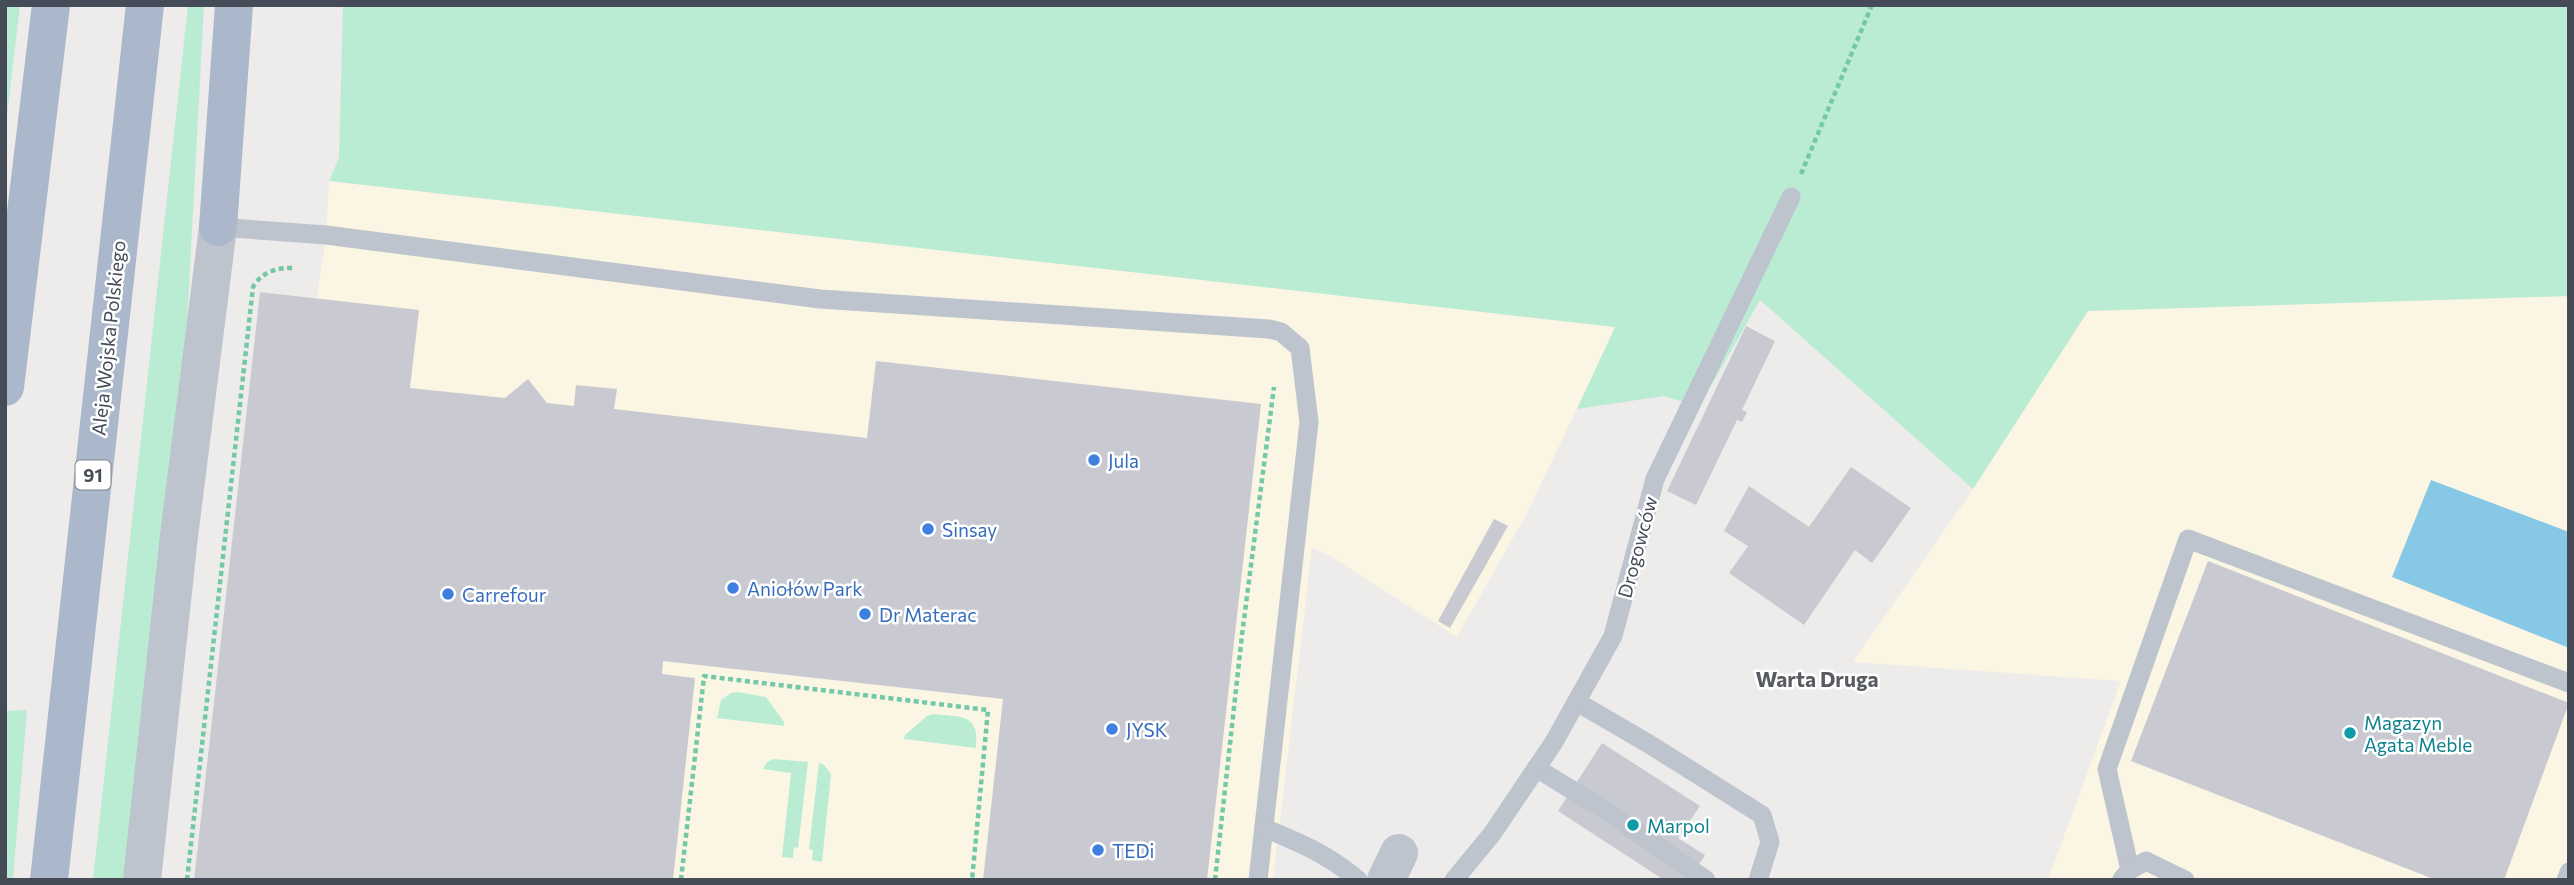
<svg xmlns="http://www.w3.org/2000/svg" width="2574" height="885" viewBox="0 0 2574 885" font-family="Commissioner,sans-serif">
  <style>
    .commercial { fill: #faf6e3 }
    .green { fill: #baecd3 }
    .water { fill: #88c8e7 }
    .building { fill: #c9c9d1 }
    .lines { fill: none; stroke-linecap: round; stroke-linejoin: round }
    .path { stroke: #73c8a8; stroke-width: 4.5; stroke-dasharray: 5 3.5; stroke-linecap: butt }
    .service { stroke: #bdc4cd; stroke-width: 19 }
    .minor { stroke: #bdc4cd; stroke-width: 38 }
    .primary { stroke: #abb7ca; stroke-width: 38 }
    .shop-dot { fill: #3f7fe0; stroke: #fff; stroke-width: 2.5 }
    .culture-dot { fill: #0f9aa8; stroke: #fff; stroke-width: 2.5 }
    .labels { text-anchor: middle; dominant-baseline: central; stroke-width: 5; stroke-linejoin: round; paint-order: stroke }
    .shield { fill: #fff; stroke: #7d828a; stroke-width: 2 }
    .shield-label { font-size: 18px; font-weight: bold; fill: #454c58 }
    .street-label { font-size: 19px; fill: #454c58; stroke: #fff }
    .shop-label { font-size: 19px; fill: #366cbe; stroke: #fff; text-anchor: start }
    .culture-label { font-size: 19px; fill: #0d838f; stroke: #fff; text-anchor: start }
    .neighbourhood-label { font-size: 21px; font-weight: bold; fill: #585b60; stroke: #fff }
  </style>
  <rect width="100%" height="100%" fill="#eeebeb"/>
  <g class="commercial">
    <polygon points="329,181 1313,292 1616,327 1527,513 1457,637 1327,554 1312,548 1273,880 194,880 260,292 317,298 326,235"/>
    <polygon points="2569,296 2569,880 2048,880 2121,681 1853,662 1973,489 2088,311"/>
  </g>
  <g class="green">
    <polygon points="5,5 20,5 5,133"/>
    <polygon points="188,5 204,5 184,381 129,880 93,880"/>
    <polygon points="343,5 2569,5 2569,296 2088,311 1973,489 1760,300 1699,407 1664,396 1577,409 1615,327 329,181 339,158"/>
    <polygon points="737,692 766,697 784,722 784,726 717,718 721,700 731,693"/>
    <polygon points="27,710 13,880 5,880 6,711"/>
    <path d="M933 714C960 717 980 713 976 748L904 739 905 735 927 716Z"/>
    <polygon points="774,759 808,762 798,848 794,847 793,858 782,857 791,773 763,769 767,762"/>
    <polygon points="819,763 824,765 831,774 822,862 812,860 813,850 809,849"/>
  </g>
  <polygon class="water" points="2431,480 2569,532 2569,648 2392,577"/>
  <g class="building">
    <polygon points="260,292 419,310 410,388 505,398 528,379 547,403 574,406 576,385 617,389 614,409 867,438 876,361 1261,404 1207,880 983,880 1003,699 663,661 662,674 695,678 673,880 194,880"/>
    <polygon points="1746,326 1775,341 1742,410 1747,412 1742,422 1737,420 1696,505 1667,491"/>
    <polygon points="1851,467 1911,508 1872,563 1855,550 1804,625 1729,573 1748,546 1724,531 1749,486 1809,527"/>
    <polygon points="1494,519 1508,526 1450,628 1438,621"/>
    <polygon points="2208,561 2569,703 2504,880 2436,880 2131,761"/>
    <polygon points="1602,743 1700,806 1678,838 1705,855 1689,880 1664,880 1558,811"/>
  </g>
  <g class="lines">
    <g class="path">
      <polyline points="1801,174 1872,5"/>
      <path d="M187 880 253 287C261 273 276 267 293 268"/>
      <polyline points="681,880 704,676 988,710 972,880"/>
      <polyline points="1215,880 1242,635 1274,387"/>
    </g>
    <g class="service">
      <polyline points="218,227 326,235 820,299 1269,329 1281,332 1300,348 1309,422 1258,880"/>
      <polyline points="1577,702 1649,744 1762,815 1770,842 1758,880"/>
      <polyline points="1536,768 1608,812 1706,880"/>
      <path d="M1264 828C1299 842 1329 855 1358 880"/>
      <polyline points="2130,870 2107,769 2188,539 2569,683"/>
      <polyline points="2122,879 2130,870 2146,861 2185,880"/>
      <polyline points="1454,880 1492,834 1554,742 1613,636 1655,479 1791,197"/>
      <polyline points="2566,880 2569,872"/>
    </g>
    <g class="minor">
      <polyline points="142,880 179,536 218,227"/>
      <polyline points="1386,880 1399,853"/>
    </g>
    <g class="primary">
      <polyline points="218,227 234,5"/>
      <polyline points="5,387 51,5"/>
      <polyline points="49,880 145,5"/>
    </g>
  </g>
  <g class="shop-dot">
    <circle cx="1094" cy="460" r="7"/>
    <circle cx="928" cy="529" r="7"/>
    <circle cx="733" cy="588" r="7"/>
    <circle cx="448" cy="594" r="7"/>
    <circle cx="865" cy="614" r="7"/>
    <circle cx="1112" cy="729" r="7"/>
    <circle cx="1098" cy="850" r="7"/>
  </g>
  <g class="culture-dot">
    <circle cx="2350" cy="733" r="7"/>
    <circle cx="1633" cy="825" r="7"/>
  </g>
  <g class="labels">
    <rect class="shield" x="75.5" y="460.5" width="35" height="29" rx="5"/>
    <g class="shield-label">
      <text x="93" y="475">91</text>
    </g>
    <g class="street-label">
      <text transform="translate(108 338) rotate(-84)">Aleja Wojska Polskiego</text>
      <text transform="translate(1637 547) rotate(-75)">Drogowców</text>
    </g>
    <g class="shop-label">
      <text x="1108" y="460">Jula</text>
      <text x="942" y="529">Sinsay</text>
      <text x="747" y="588">Aniołów Park</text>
      <text x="462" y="594">Carrefour</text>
      <text x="879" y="614">Dr Materac</text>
      <text x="1126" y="729">JYSK</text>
      <text x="1112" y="850">TEDi</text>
    </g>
    <g class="culture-label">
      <text x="2364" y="722">Magazyn<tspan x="2364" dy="22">Agata Meble</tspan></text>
      <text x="1647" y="825">Marpol</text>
    </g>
    <g class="neighbourhood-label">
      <text x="1817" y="678">Warta Druga</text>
    </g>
  </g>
  <rect width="2574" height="885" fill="none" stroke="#454c58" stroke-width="14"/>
</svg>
